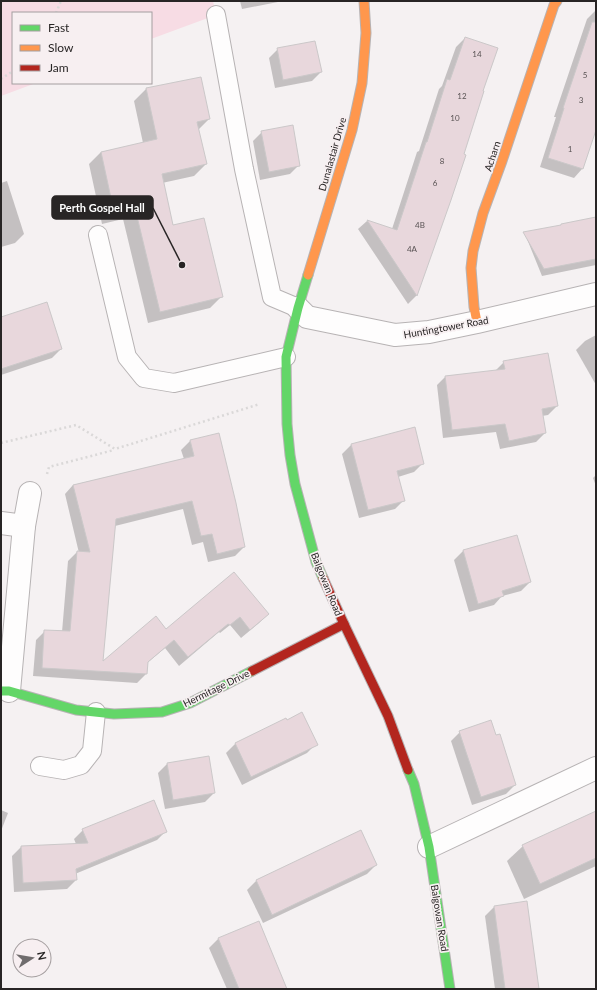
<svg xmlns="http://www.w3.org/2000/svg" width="597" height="990" viewBox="0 0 597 990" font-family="Lato,sans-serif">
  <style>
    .green { fill: #f7dce4 }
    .shadow { fill: #0003 }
    .building { fill: #e8d7dc; stroke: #cbc8c9 }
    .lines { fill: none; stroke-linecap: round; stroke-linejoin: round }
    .lane-casing { stroke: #b7b3b4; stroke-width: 20 }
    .street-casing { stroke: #b7b3b4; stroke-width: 24 }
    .fast-casing { stroke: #b7b3b4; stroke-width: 11 }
    .slow-casing { stroke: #b7b3b4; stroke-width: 11 }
    .jam-casing { stroke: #b7b3b4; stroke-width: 11 }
    .path { stroke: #dad8d8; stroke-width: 2.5; stroke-dasharray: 2 3; stroke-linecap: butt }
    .lane { stroke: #fefdfd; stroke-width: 18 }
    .street { stroke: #fefdfd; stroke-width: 22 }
    .fast { stroke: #63d668; stroke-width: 9 }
    .slow { stroke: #ff974d; stroke-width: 9 }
    .jam { stroke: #b3261e; stroke-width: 9 }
    .labels { text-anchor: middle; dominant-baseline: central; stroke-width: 3.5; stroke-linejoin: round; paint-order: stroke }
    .number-label { font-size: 8px; fill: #585253 }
    .street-label { font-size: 10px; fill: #282525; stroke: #f7eff1 }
    .leader { fill: none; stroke: #282525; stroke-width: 1.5 }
    .callout-dot { fill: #282525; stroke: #f7eff1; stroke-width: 1.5 }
    .callout { fill: #282525; stroke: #282525; stroke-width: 1.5 }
    .callout-label { font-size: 11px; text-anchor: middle; font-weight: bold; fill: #fff }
  </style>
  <rect width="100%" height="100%" fill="#f5f1f2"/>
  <polygon class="green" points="1,1 213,1 216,15 151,39 151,13 13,13 13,83 36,83 1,96"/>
  <g class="shadow">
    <polygon points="240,1 283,1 242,9"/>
    <polygon points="596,10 596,125 582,169 574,178 540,167 556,117 554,117 587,19"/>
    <polygon points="465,38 482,91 449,200 416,296 408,304 358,229 367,221 392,229 417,152 419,151 439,89 442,86 456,47"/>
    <polygon points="278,49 321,72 312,81 275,88 269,58"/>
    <polygon points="146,89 209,119 198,130 206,164 194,176 162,183 173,226 222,296 210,308 148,323 123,219 102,224 89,164 101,152 143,143 134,101"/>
    <polygon points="262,132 299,165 290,174 260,180 253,141"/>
    <polygon points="7,181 24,234 15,243 1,247 1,183"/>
    <polygon points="596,218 596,265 542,276 527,239 536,230 559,227 561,225"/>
    <polygon points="1,318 61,349 52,358 1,375"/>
    <polygon points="596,335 596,385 576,350 585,341"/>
    <polygon points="504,362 557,406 548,415 542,416 545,433 536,442 500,449 496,432 443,438 437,385 446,376 495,371"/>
    <polygon points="190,441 244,547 235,556 208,562 203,542 192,545 183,509 115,526 102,663 166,630 234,574 268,614 259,623 241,638 230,625 220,633 219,632 179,666 165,648 147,663 146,674 137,683 33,676 36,640 45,631 62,632 68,561 77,552 79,553 65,494 73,485 184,459 181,450"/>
    <polygon points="351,445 423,463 414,472 398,477 404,500 395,509 359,518 342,454"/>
    <polygon points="596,475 596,486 593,478"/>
    <polygon points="463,551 530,582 521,591 502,596 494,605 469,612 454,560"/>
    <polygon points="285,719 316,744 307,753 242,785 226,753 235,744"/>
    <polygon points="460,732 515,785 506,794 472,805 451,741"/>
    <polygon points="167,764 214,793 205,802 165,809 158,773"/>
    <polygon points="1,810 8,813 1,831"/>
    <polygon points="596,812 596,866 524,899 507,861 523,846"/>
    <polygon points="83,830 166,831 157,840 75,874 76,880 67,889 14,892 12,856 21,847 76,844 74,839"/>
    <polygon points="360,831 376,865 367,874 263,923 247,890 256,881"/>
    <polygon points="494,907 537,989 495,989 485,916"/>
    <polygon points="258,922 286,989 227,989 209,948 218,939"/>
  </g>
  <g class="building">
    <polygon points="592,22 596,22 596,130 583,169 548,158 564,108 563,108"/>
    <polygon points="465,37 498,48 483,91 484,91 464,154 466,155 451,200 417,296 367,220 397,230 426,142 427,142 447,79 450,80"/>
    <polygon points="315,41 322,72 283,80 277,48"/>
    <polygon points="201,77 210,119 197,122 207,164 162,174 173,225 204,218 223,297 160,312 135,208 114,212 101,152 157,139 146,88"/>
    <polygon points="293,125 300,166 269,172 261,131"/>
    <polygon points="596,217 596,259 544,269 523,232 561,225 561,224"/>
    <polygon points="47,302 62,349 1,369 1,317"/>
    <polygon points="548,353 558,406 542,409 546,433 509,441 505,424 452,430 445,376 505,369 503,361"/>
    <polygon points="415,427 424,464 397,471 405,501 368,510 351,444"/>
    <polygon points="219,433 236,503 245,547 217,554 212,534 201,536 192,501 116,519 103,661 156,616 166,629 234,572 269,614 250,630 240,617 230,625 228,624 188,657 174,640 148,662 147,674 42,668 44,630 70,631 77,551 90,552 73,485 194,456 190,440"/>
    <polygon points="517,535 531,582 502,591 504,596 478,604 463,550"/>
    <polygon points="302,712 318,745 251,777 235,743 286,718 287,720"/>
    <polygon points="491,720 496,735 500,734 516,785 481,797 459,731"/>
    <polygon points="209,756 215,793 173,800 167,763"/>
    <polygon points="154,800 167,832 76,869 77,880 23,883 21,846 88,843 82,829"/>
    <polygon points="596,811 596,858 540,884 522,845"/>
    <polygon points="361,830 377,865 272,915 256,880"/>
    <polygon points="527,901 539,989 505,989 494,906"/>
    <polygon points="259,921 287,989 239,989 218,938"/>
  </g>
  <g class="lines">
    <defs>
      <g id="lane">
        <polyline points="216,15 244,169 272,297 298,308"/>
        <polyline points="98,235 127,357 144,378 174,383 286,357"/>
        <polyline points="40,766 64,770 81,765 92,751 96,712"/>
      </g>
      <g id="street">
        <polyline points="298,308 307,317 395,335 429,332 477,322 596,294"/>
        <polyline points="1,523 24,526"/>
        <polyline points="9,691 24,526 30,493"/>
        <polyline points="429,847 596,768"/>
      </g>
      <g id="fast">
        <polyline points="308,275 298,308 286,357 287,424 290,455 295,484 316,562 323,578"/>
        <polyline points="1,691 9,691 76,710 114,714 162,712 190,703 252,671"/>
        <polyline points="408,770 414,784 429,847 450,989"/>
      </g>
      <g id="slow">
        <polyline points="308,275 352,130 362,83 366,33 364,1"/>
        <polyline points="477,322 474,307 471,268 473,251 483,213 502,161 554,5 557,1"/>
      </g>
      <g id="jam">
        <polyline points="323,578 344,624 388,716 408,770"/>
        <polyline points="252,671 344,624"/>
      </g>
    </defs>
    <use href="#lane" class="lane-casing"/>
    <use href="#street" class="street-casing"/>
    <use href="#fast" class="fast-casing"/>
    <use href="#slow" class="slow-casing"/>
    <use href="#jam" class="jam-casing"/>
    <g class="path">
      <polyline points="56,13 61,1"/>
      <polyline points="1,79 13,71"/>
      <polyline points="1,443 76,425 115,449 260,404"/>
      <polyline points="47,474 49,467 114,450"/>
    </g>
    <use href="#lane" class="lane"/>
    <use href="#street" class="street"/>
    <use href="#fast" class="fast"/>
    <use href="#slow" class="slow"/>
    <use href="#jam" class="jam"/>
  </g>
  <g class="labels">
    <g class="number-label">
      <text x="477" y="54">14</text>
      <text x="585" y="75">5</text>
      <text x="462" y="96">12</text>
      <text x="581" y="100">3</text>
      <text x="455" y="118">10</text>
      <text x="570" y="149">1</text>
      <text x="442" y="161">8</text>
      <text x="435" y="183">6</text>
      <text x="420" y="225">4B</text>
      <text x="412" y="249">4A</text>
    </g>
    <g class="street-label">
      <text transform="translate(332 154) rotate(-74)">Dunalastair Drive</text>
      <text transform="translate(492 156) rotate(-72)">Acharn</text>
      <text transform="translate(446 327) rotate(-10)">Huntingtower Road</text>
      <text transform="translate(327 584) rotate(68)">Balgowan Road</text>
      <text transform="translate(216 688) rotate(-26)">Hermitage Drive</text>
      <text transform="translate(440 918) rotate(81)">Balgowan Road</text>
    </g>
  </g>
  <path class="leader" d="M182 265L153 208"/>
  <circle class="callout-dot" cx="182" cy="265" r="4"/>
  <rect class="callout" x="52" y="196" width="101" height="23" rx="4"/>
  <g class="callout-label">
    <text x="102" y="212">Perth Gospel Hall</text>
  </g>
  <rect width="597" height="990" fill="none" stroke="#282525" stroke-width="4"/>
  <rect x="12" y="12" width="140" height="72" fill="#f7eff1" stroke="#a49e9f"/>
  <rect x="20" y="25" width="20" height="6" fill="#63d668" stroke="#a49e9f"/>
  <text x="48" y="32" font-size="12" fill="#282525">Fast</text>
  <rect x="20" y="45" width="20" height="6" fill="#ff974d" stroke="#a49e9f"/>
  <text x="48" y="52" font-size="12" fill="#282525">Slow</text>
  <rect x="20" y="65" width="20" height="6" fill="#b3261e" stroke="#a49e9f"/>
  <text x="48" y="72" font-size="12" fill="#282525">Jam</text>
  <g transform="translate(32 958) rotate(78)"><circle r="19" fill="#f7eff1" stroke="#a49e9f"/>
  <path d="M0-3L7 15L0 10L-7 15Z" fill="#706c6d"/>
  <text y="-6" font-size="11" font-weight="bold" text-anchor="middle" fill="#282525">N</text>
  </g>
</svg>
